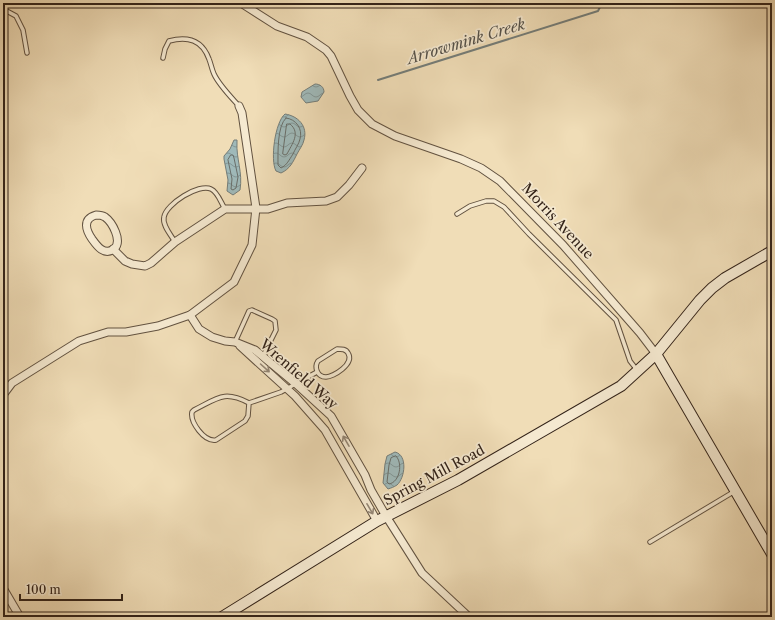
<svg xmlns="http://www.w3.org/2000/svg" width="775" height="620" viewBox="0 0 775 620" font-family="'Libre Caslon Text',serif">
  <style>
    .water { fill: url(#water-waves); stroke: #747d79 }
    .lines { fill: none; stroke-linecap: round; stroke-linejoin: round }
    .shore { stroke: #696e69; stroke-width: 1 }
    .stream { stroke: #747d79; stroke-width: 2 }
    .lane-casing { stroke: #625240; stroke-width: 5.5 }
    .street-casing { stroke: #625240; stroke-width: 9 }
    .secondary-casing { stroke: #332319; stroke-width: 12 }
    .lane { stroke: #f5e9d0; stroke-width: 3.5 }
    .street { stroke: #f5e9d0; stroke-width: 7 }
    .secondary { stroke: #f5e9d0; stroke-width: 10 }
    .oneway { stroke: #948674 }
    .labels { text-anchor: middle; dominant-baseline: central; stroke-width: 3.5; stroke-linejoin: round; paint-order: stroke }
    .street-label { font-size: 14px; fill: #332319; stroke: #f5e9d0 }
    .water-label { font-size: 15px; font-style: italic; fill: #535049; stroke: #f5e9d0 }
  </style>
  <defs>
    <pattern id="water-waves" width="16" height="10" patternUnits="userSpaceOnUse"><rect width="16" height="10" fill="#9fb9b9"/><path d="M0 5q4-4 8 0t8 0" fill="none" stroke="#829696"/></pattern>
  </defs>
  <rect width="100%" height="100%" fill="#f0ddb7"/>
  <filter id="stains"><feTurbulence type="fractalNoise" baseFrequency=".005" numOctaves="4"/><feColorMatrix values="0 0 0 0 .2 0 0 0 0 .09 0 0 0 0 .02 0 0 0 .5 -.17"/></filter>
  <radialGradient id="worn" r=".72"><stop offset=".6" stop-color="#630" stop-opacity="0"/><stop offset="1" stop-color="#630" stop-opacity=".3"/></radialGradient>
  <g class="water">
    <path d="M315 84C320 84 324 87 324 92L318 101 306 103 301 97 302 92Z"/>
    <path d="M285 114C298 116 308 126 304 140 303 145 299 150 297 154 293 162 290 169 281 173L276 171C270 160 275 122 285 114Z"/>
    <path d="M234 140H237V142C236 159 243 172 240 190L233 195 227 191 228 180 224 159V156L230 149Z"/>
    <path d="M395 452C408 455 405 478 397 485 394 487 391 488 388 489L383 483 385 464 387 456Z"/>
  </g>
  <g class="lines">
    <g class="shore">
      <path d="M286 118C296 119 303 129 300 139 299 144 295 149 293 154 289 160 287 165 281 168L278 165C278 153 277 126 286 118Z"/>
      <path d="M287 124H290C301 133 292 144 287 154L285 155 283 154Z"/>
      <polygon points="231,155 233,155 234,158 238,177 236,188 233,190 231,189 232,179 228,160"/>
      <path d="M396 456C403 463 400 482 389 484L387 482 389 465 391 458Z"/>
    </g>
    <polyline class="stream" points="378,80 598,11 602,3"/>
    <defs>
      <g id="lane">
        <polyline points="3,9 16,16 23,30 27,53"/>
        <path d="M163 58 165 49 169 41C188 36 202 40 209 59 211 64 212 70 214 74 219 85 231 97 239 106"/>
        <polyline points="457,214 470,206 486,201 494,201 504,207 529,234 616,320 630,361 637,370"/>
        <path d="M175 242C171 235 162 225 164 217 166 204 199 183 211 189 218 192 221 203 225 209"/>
        <polyline points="235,342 249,311 252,310 272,319 275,321 276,330 263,356"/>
        <path d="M337 349C342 349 346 349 348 353 355 364 333 377 326 377 317 377 314 367 318 361Z"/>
        <path d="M249 403 248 416 245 421 216 440C204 442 190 422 192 412L194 410C218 398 224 390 249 403L281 392 317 372"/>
        <polyline points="650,542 735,491"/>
      </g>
      <g id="street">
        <polyline points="241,3 277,26 307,37 326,50 331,56 350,96 358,110 372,124 395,136 461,159 481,168 500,181 563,245 640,333 656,354"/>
        <path d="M96 215C99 215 102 215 105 217 112 222 123 241 114 249 104 256 97 246 92 239 86 230 82 219 96 215Z"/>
        <polyline points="113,249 125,261 132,264 145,266 151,263 175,242 225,209 268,209 287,203 326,201 337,197 349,185 362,168"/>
        <polyline points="190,315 199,329 212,337 225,341 235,342 255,350 296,384 331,416 365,475 371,490 386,516 422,573 469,617"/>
        <polyline points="240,346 295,396 325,430 377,521"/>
        <polyline points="3,395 12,383 79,341 108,332 126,332 158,326 190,315 234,282 252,245 256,208 242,113 239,106"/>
        <polyline points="3,588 20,617"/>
      </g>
      <g id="secondary">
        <polyline points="656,354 772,554"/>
        <polyline points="222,617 377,521 458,480 621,386 656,354 700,300 712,288 725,278 772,251"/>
      </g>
    </defs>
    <use href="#lane" class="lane-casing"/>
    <use href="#street" class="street-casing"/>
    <use href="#secondary" class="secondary-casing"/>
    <use href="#lane" class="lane"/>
    <use href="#street" class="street"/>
    <use href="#secondary" class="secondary"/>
  </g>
  <defs><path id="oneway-shaft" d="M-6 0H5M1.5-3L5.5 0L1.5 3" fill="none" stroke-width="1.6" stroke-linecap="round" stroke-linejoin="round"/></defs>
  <g class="oneway">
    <use href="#oneway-shaft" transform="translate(265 368) rotate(42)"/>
    <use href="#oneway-shaft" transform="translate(346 441) rotate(-120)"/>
    <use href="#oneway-shaft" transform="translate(370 509) rotate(60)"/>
  </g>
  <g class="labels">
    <g class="street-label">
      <text transform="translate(558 221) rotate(47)">Morris Avenue</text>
      <text transform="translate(299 374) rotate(41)">Wrenfield Way</text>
      <text transform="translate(434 475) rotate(-28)">Spring Mill Road</text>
    </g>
    <g class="water-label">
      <text transform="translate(466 41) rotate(-17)">Arrowmink Creek</text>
    </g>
  </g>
  <rect width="775" height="620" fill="none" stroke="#f0ddb7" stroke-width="16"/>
  <rect x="4" y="4" width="767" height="612" fill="none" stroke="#332319" stroke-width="2"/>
  <rect x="8" y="8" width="759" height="604" fill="none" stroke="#332319"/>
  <path d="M20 594v6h102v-6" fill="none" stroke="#332319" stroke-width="2"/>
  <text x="26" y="594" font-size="12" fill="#332319" stroke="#f5e9d0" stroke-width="3" paint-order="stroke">100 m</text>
  <rect width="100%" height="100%" filter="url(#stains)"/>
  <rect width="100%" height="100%" fill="url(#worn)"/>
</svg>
